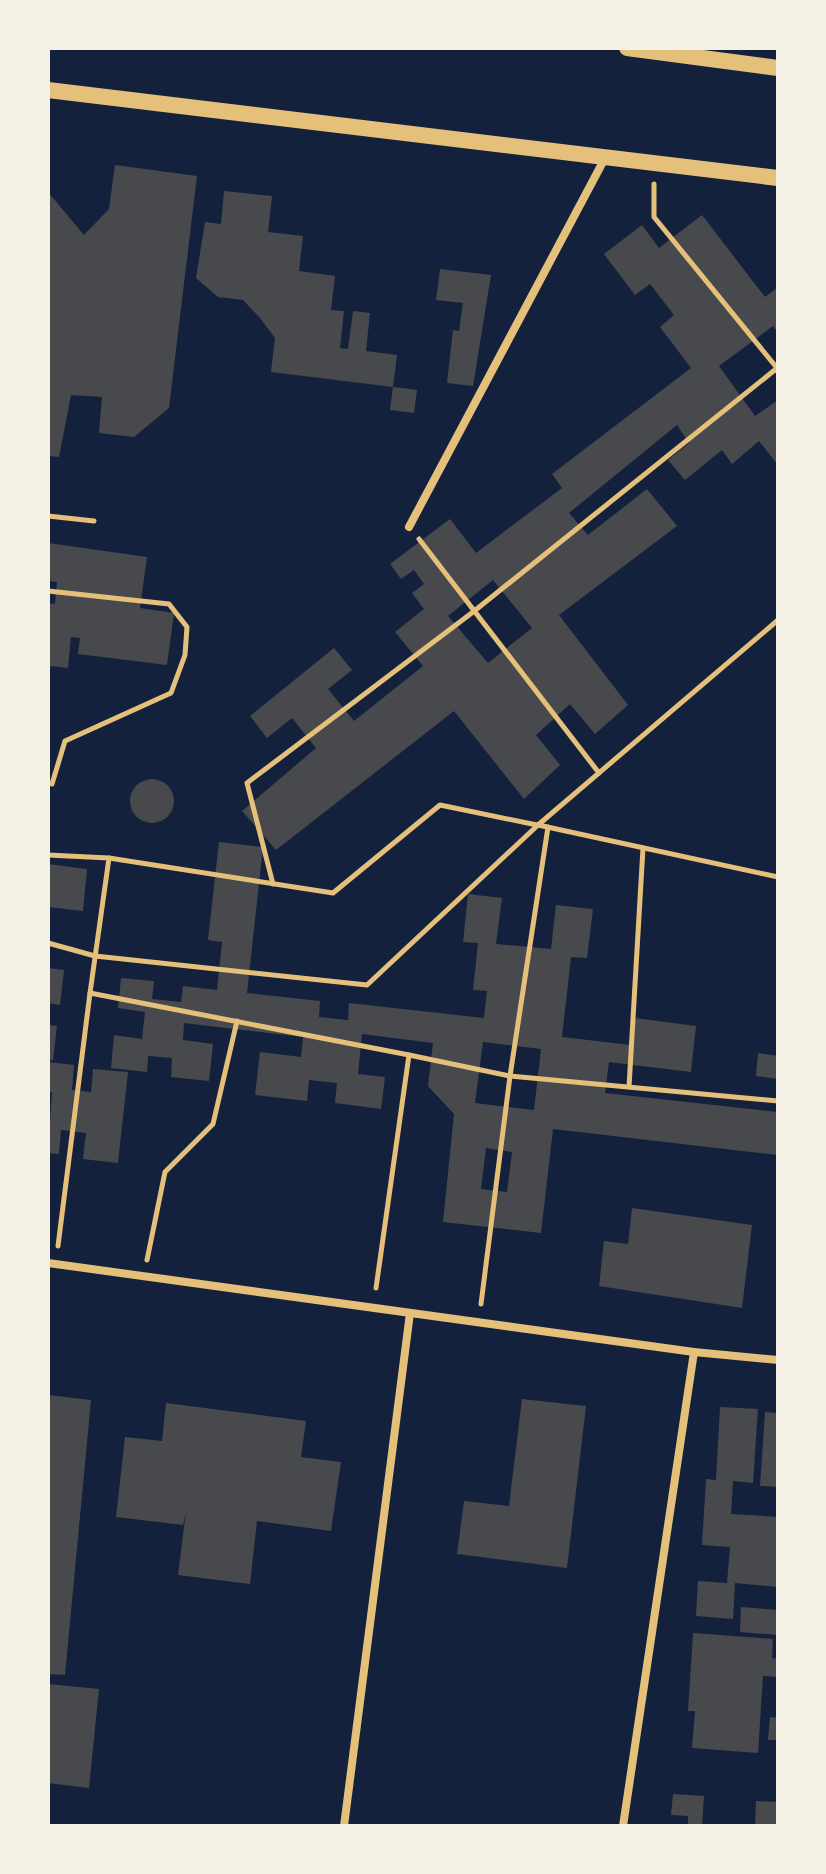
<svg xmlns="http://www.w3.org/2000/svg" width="826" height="1874" viewBox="0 0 826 1874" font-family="Arial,sans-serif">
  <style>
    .building { fill: #48494c; fill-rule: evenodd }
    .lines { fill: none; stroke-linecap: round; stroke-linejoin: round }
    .path { stroke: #e5c07b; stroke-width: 5 }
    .minor { stroke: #e5c07b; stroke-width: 8 }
    .secondary { stroke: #e5c07b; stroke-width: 16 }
  </style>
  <rect width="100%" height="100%" fill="#14213d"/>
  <g class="building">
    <polygon points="115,165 197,176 169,408 134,437 99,433 102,397 71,395 59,457 48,456 48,192 84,235 109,209"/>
    <polygon points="224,191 272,196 268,232 303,236 299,271 335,276 331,310 344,311 340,348 348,349 353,311 370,313 366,351 397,355 393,387 271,372 275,338 260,318 243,300 218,297 196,278 205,222 221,224"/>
    <path d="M702 215 765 297 778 287V333L773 326 719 366 755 416 778 400V465L759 441 732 464 722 450 685 480 668 460 689 443 677 425 569 513 588 535 647 489 677 526 559 615 628 705 595 734 570 704 536 735 560 765 524 799 454 711 276 850 242 811 316 748 292 718 267 738 250 716 334 648 352 670 328 689 354 721 423 666 395 632 424 609 412 593 424 584 414 570 401 579 390 564 450 519 476 553 562 488 552 474 691 368 660 327 674 315 650 284 635 295 604 254 642 225 659 248ZM493 580 532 628 488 663 448 616Z"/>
    <polygon points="440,269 491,275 473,386 447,383 453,330 459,331 463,303 436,300"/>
    <polygon points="393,387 417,390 414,413 390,410"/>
    <polygon points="48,543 147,557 140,608 174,613 167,665 78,654 80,638 71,637 68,668 51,666 48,678 48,603 55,604 57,582 48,581"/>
    <circle cx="152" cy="801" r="22"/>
    <path d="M219 842 263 847 247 993 320 1001 319 1017 348 1020 349 1003 484 1018 487 991 473 990 478 943 463 942 468 894 502 898 496 944 551 949 556 905 593 909 587 958 571 957 562 1037 631 1045 635 1018 696 1026 691 1072 609 1062 605 1093 778 1112V1155L553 1129 541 1233 443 1222 454 1114 428 1086 433 1043 362 1034 358 1074 385 1077 381 1109 335 1103 337 1083 309 1080 307 1101 255 1095 260 1052 301 1057 303 1037 184 1023 183 1040 213 1044 209 1081 171 1077 172 1058 148 1056 147 1072 111 1068 114 1035 142 1039 145 1012 118 1008 121 978 154 981 152 999 181 1002 183 986 217 990 222 942 208 940ZM483 1042 541 1049 534 1110 475 1103ZM486 1148 512 1152 507 1192 481 1189Z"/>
    <polygon points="48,864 87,869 83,911 48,907"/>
    <polygon points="48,968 64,970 60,1005 48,1003"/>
    <polygon points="48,1025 57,1026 53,1060 48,1060"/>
    <polygon points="758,1053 778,1056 778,1079 756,1076"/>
    <polygon points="48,1062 74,1065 72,1090 91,1092 93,1069 128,1072 118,1163 83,1159 86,1133 61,1130 59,1154 48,1153 52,1092 48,1092"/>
    <polygon points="632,1208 752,1225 742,1308 599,1286 604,1241 628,1244"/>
    <polygon points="48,1395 91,1400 65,1675 48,1674"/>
    <polygon points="522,1399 586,1406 567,1568 457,1554 464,1501 509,1506"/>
    <polygon points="166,1403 306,1421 301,1457 341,1462 331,1531 257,1521 250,1584 178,1575 186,1512 183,1525 116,1517 125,1437 162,1441"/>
    <polygon points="720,1407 758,1409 753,1483 733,1481 731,1514 778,1517 778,1587 735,1583 733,1619 696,1616 698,1581 727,1583 730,1547 702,1545 706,1479 716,1480"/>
    <polygon points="765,1412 778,1413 778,1487 760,1486"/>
    <polygon points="741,1607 778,1610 778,1635 740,1632"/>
    <polygon points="693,1633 773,1639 772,1658 778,1659 778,1677 763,1676 758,1753 692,1748 695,1711 688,1711"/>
    <polygon points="48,1684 99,1689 89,1788 48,1783"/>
    <polygon points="770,1717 778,1718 778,1740 768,1740"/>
    <polygon points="673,1794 704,1796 702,1826 688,1826 688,1816 671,1815"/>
    <polygon points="756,1801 778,1802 778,1826 755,1826"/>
  </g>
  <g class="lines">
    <g class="path">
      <polyline points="654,184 654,217 777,368"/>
      <polyline points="48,516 94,521"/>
      <polyline points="419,539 599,773"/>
      <polyline points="48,591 169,604 187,627 185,655 171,693 65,741 52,784"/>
      <polyline points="778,620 538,825 778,877"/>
      <polyline points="48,855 109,858 90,993 409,1055 376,1288"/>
      <polyline points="109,858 333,893 440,805 537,825"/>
      <polyline points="273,884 247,783 473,612 776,369 778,372"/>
      <polyline points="48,943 95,956 367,985 538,825"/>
      <polyline points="409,1055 510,1076 548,827"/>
      <polyline points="629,1087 643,848"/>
      <polyline points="58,1246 90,993"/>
      <polyline points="147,1260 165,1172 213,1124 237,1021"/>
      <polyline points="481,1304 510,1076 778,1101"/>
    </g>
    <g class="minor">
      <polyline points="409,527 605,158"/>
      <polyline points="48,1263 694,1352 778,1360"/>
      <polyline points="344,1826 410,1313"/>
      <polyline points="623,1826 694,1352"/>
    </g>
    <g class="secondary">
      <polyline points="627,48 778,68"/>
      <polyline points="48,90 778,178"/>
    </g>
  </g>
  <rect width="826" height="1874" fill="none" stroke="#f6f1e7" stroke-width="100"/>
</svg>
